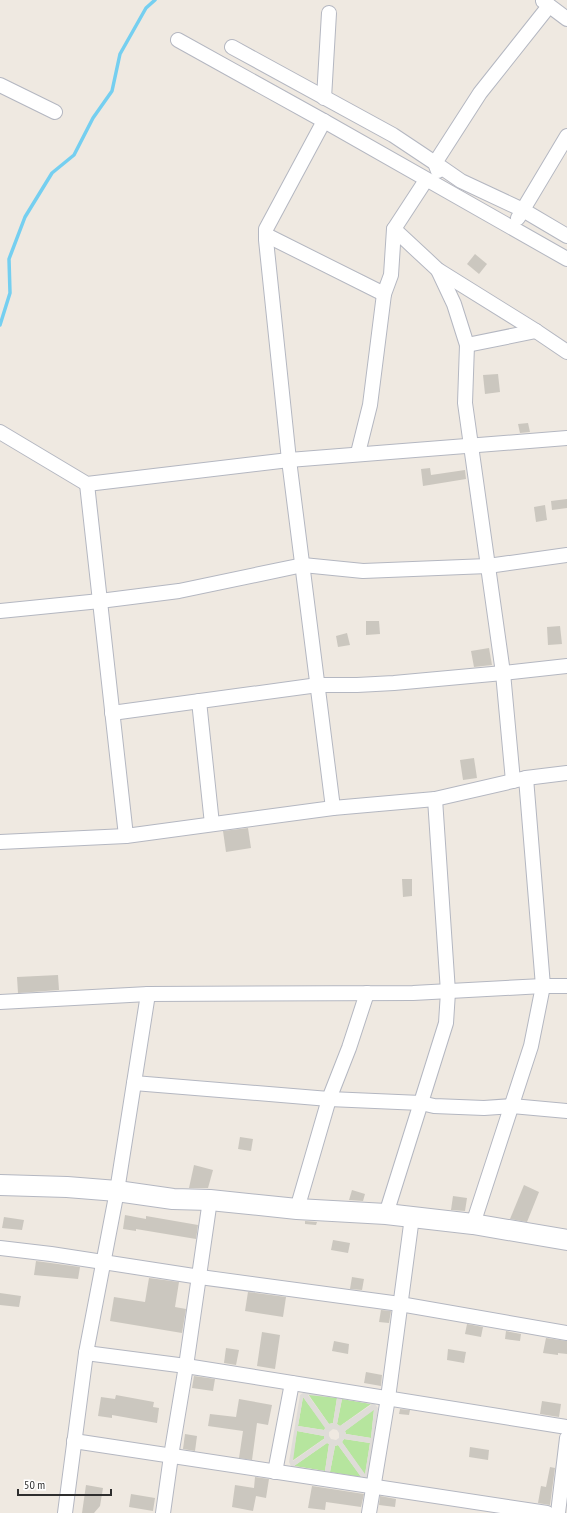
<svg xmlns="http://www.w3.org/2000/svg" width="567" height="1513" viewBox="0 0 567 1513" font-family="'PT Sans Narrow',sans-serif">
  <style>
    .green { fill: #b6e59e }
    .plaza { fill: #dfdcd8; fill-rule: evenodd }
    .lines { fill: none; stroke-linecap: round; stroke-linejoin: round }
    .stream { stroke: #75cff0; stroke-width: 3.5 }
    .building { fill: #cbc7bf }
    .street-casing { stroke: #b4b7c1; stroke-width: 16 }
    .secondary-casing { stroke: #b4b7c1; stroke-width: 22 }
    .street { stroke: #fff; stroke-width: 14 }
    .secondary { stroke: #fff; stroke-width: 20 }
  </style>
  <rect width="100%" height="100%" fill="#efe9e1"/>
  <g class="green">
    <polygon points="308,1394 337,1398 333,1423 329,1424"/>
    <polygon points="303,1397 326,1428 324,1430 298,1426"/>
    <polygon points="342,1399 371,1404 340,1426 337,1424"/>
    <polygon points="374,1409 371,1438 346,1434 345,1431"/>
    <polygon points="297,1431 324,1436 325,1438 292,1461"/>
    <polygon points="344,1439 370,1443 365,1475 342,1442"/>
    <polygon points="327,1443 329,1444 325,1471 294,1466"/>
    <polygon points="338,1445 362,1478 330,1472 335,1446"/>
  </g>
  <path class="plaza" d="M306 1391 372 1401 378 1408 368 1477 361 1481 292 1468 289 1462 300 1395ZM308 1395 337 1398 333 1423 329 1424ZM303 1397 325 1428 324 1430 298 1426ZM342 1399 371 1404V1405L340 1426 337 1424ZM374 1410 371 1438 346 1434 345 1431ZM333 1429 337 1430 339 1433V1438L336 1440 331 1439 329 1436V1432ZM297 1431 324 1436V1439L293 1461ZM344 1439 370 1443 365 1474 342 1442ZM327 1443 329 1444 325 1471 294 1466ZM338 1445 361 1477 330 1472 335 1446Z"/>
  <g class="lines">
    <polyline class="stream" points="0,325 10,293 9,259 25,217 52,173 74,155 93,118 112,91 120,54 146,8 155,0"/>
  </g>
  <g class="building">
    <polygon points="475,254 487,264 479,274 467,264"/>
    <polygon points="498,374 500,392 485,394 483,375"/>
    <polygon points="528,423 530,432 520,433 518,424"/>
    <polygon points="430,468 431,475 465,470 466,479 423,486 421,469"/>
    <polygon points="567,499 567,508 552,510 551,501"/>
    <polygon points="545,505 547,520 536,522 534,507"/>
    <polygon points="366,621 379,621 380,634 366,635"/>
    <polygon points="560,626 562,644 548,645 547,627"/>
    <polygon points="347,633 350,645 338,647 336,636"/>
    <polygon points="489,648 492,665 474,667 471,651"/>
    <polygon points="474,758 477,778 463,780 460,760"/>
    <polygon points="248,828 251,848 226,852 223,831"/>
    <polygon points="402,879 412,879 412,896 403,897"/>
    <polygon points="58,975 59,990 18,993 17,977"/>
    <polygon points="240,1137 253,1139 251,1151 238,1149"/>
    <polygon points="194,1165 213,1170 208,1188 189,1188"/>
    <polygon points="524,1185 539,1192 527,1222 510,1219"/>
    <polygon points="352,1190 365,1194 363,1201 349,1200"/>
    <polygon points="453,1196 467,1198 465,1211 451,1210"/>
    <polygon points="125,1215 146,1219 146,1216 198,1225 196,1239 136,1229 136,1231 123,1229"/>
    <polygon points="4,1217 24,1220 22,1230 2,1228"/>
    <polygon points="305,1221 317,1222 316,1225 305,1224"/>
    <polygon points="333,1240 350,1243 348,1253 331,1250"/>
    <polygon points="36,1261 80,1267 78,1279 34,1275"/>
    <polygon points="352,1277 364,1279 362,1290 350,1289"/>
    <polygon points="149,1278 179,1282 175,1307 186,1309 182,1333 110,1321 114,1297 145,1302"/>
    <polygon points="248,1292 286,1297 283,1317 245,1311"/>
    <polygon points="0,1293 21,1296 19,1307 0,1305"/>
    <polygon points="381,1310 391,1311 389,1323 379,1322"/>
    <polygon points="467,1324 483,1327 481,1337 465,1334"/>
    <polygon points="506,1331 521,1334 520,1341 505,1339"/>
    <polygon points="262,1332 280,1335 275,1369 257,1366"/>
    <polygon points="546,1338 567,1341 567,1354 558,1353 558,1355 543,1353"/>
    <polygon points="334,1341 349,1344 348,1354 332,1351"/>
    <polygon points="226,1348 239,1350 236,1365 224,1363"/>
    <polygon points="448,1349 466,1352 464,1363 447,1360"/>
    <polygon points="366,1372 382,1375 381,1386 364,1383"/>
    <polygon points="194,1376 215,1379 213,1391 192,1388"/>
    <polygon points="116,1395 154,1402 153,1407 159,1408 157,1423 112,1415 112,1418 98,1416 101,1397 115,1399"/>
    <polygon points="239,1399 272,1405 268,1425 257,1423 252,1460 239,1458 243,1431 208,1426 210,1414 236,1417"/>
    <polygon points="542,1401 561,1404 559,1417 540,1414"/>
    <polygon points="400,1409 410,1410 409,1415 399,1414"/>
    <polygon points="185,1434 197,1436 195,1451 183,1449"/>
    <polygon points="470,1447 489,1450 488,1460 469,1457"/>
    <polygon points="550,1467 555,1468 550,1505 538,1503 541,1486 546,1487"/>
    <polygon points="255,1477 269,1479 266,1498 256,1496 253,1511 232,1507 235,1485 254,1488"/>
    <polygon points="86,1485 103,1488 100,1506 94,1513 82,1513"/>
    <polygon points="312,1486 364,1494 361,1507 326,1502 325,1510 308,1508"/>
    <polygon points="131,1494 155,1498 153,1511 129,1507"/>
    <polygon points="380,1496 396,1499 395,1507 379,1505"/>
  </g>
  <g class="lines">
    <defs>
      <g id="street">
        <polyline points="543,1 567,19"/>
        <polyline points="549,6 480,93 435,163 461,181 523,210 567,236"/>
        <polyline points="178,40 324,121 567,259"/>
        <polyline points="232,47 393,135 435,163 438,171"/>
        <polyline points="0,85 55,112"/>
        <polyline points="324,98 329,13"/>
        <polyline points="324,121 266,229 266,240 289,460 333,808"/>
        <polyline points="518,218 567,136"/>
        <polyline points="394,229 438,270 536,331 567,352"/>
        <polyline points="266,235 384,294 391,275 394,229 426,180"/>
        <polyline points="438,270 454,304 467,345 465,403 503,673 513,781"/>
        <polyline points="467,345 536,331"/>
        <polyline points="0,432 87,484 289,460 567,438"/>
        <polyline points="358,453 370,405 384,294"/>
        <polyline points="87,484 126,836"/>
        <polyline points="0,611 100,601 179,591 303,565 363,571 488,566 567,555"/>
        <polyline points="199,701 212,824"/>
        <polyline points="112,713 318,685 357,685 394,683 503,673 567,666"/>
        <polyline points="0,842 126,836 333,808 435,799 526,778 567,773"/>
        <polyline points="0,1002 148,994 413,993 543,986 567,986"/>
        <polyline points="134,1083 329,1099 421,1103 434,1106 484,1108 512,1106 567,1111"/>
        <polyline points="297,1209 329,1099 349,1048 367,993"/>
        <polyline points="386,1214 446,1023 448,992 435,799"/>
        <polyline points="473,1224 531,1046 543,986 526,778"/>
        <polyline points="0,1248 51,1254 200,1277 400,1304 567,1333"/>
        <polyline points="86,1353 186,1366 567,1427"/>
        <polyline points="74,1441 547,1513"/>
        <polyline points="275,1472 292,1383"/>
        <polyline points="65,1513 86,1353 117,1191 148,994"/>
        <polyline points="163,1513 171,1456 186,1366 210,1200"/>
        <polyline points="369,1513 388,1398 412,1217"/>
        <polyline points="558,1513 567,1438"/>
      </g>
      <polyline id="secondary" points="0,1185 67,1187 117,1191 173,1199 210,1200 297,1209 386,1214 473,1224 567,1240"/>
    </defs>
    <use href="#street" class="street-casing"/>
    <use href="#secondary" class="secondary-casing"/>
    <use href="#street" class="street"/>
    <use href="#secondary" class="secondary"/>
  </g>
  <path d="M18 1489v6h93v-6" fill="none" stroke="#2e2e2e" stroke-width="2"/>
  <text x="24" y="1489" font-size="12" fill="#2e2e2e" stroke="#ffffff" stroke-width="3" paint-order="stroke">50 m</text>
</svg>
